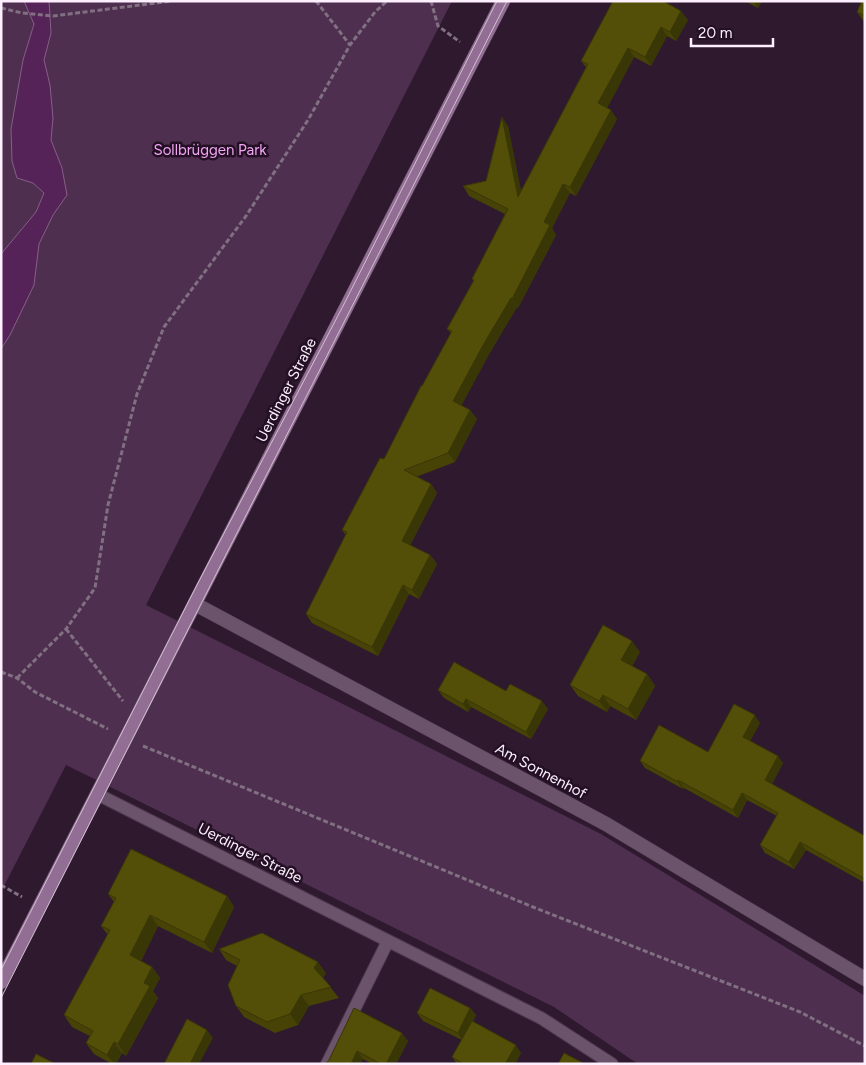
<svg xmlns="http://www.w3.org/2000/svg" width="866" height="1065" viewBox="0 0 866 1065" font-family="Figtree,sans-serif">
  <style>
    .green { fill: #4e2f4f }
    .water { fill: #552357; stroke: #876089 }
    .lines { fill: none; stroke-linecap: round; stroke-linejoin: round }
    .service-casing { stroke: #4b374c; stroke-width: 14 }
    .minor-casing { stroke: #4b374c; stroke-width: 15 }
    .secondary-casing { stroke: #4b374c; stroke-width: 15 }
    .path { stroke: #816f82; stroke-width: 3; stroke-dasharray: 5 2.5; stroke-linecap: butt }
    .service { stroke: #6a536b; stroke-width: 12 }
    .minor { stroke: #6a536b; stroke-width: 14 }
    .secondary { stroke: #936e94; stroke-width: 14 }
    .tram { stroke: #d0c0d0; stroke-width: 1 }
    .wall { fill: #474307 }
    .shaded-wall { fill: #3a3706 }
    .building { fill: #534e08; stroke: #3a3706 }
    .labels { text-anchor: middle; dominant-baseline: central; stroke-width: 5; stroke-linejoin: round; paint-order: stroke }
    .park-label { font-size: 15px; fill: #f2a5f3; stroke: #241025 }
    .street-label { font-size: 15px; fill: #fdeffd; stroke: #241025 }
  </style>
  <rect width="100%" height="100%" fill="#2e192f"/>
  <g class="green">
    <polygon points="1,1 24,1 34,23 23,60 11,129 12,161 17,178 33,183 44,193 36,212 1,254"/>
    <polygon points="49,1 452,1 146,605 601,834 865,996 865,1064 638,1064 554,1007 66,765 1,892 1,349 10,335 34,285 39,244 53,215 67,195 62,168 51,140 52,118 50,85 44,60 51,33"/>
  </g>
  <polygon class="water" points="24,1 49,1 51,33 44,60 50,85 53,118 51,140 62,168 67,195 53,215 39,244 34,285 10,335 1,349 1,254 36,212 44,193 33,183 17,178 12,161 11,129 23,60 34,24"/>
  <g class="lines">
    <defs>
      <g id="service">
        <polyline points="97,794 541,1018 612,1064"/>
        <polyline points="327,1064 388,941"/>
      </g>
      <polyline id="minor" points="195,604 606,824 865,979"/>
      <polyline id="secondary" points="1,982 503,1"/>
    </defs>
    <use href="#service" class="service-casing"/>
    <use href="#minor" class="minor-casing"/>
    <use href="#secondary" class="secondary-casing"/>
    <g class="path">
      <polyline points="316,1 350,45"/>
      <polyline points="431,1 438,26 460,42"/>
      <polyline points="1,8 22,13 53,16 172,1"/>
      <polyline points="66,629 123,701"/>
      <polyline points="1,672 17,678 35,692 108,729"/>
      <polyline points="17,678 66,629 95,588 108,505 137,394 164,327 246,216 308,120 350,45 375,12 387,1"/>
      <polyline points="143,746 533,907 800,1012 865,1046"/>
      <polyline points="1,885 22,897"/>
    </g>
    <use href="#service" class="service"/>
    <use href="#minor" class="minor"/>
    <use href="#secondary" class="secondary"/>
    <g class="tram">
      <polyline points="1,970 198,583 342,308 497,1"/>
      <polyline points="1,998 507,1"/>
    </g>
  </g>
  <g class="wall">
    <polygon points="613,1 688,20 676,41 667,36 651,66 634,57 607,108 617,119 576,196 570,193 552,228 556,235 518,308 517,307 488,356 461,406 470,410 477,419 455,462 416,477 431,484 437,493 410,545 430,555 437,564 419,599 409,594 378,656 312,623 306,614 346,535 342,530 384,459 451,333 447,329 474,281 472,279 505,214 469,196 463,186 486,181 508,126 521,191 586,67 581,61"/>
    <polygon points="745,1 762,1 758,8"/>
    <polygon points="857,1 865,1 865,23 857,12 861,3"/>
    <polygon points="640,652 632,666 647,674 655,686 636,720 610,706 607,712 578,696 570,685"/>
    <polygon points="438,690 506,691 548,709 531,739 471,707 468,712 444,698"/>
    <polygon points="760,723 750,741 783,763 772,784 865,836 865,883 806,850 794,869 765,853 760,845 777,816 747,800 738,818 684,788 683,789 645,768 640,761 708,752"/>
    <polygon points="108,894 227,896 234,907 212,953 158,926 141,961 152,967 160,978 153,991 158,998 126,1056 122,1053 116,1064 112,1064 94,1054 86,1043 90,1036 72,1027 64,1015 108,935 101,926 114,902"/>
    <polygon points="219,949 326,973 323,978 339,998 309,1006 298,1025 275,1033 244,1017 236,1006 237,966 226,960"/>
    <polygon points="354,1008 408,1041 396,1064 372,1064 363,1059 326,1063 329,1060"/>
    <polygon points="470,1008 476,1015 473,1021 521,1053 515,1064 457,1064 452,1057 462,1040 423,1021 417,1013"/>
  </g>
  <g class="shaded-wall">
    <polygon points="754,1 762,1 758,8"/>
    <polygon points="681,11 688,20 676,41 670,32"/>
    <polygon points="661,27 667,36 651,66 645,57"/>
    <polygon points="628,48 634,57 605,112 598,103"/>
    <polygon points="611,110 617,119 576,196 570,187"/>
    <polygon points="502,117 508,126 524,206 518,197"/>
    <polygon points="563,184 570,193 552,228 556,235 518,308 512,299 544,222"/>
    <polygon points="511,298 517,307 488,356 459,410 453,401 482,347"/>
    <polygon points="470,410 477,419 455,462 448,453"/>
    <polygon points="431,484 437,493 408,550 402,541"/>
    <polygon points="430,555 437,564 419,599 412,590"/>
    <polygon points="403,585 409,594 378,656 372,647"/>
    <polygon points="632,641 640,652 629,672 621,660"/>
    <polygon points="647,674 655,686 636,720 628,709"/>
    <polygon points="603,695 610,706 607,712 599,701"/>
    <polygon points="466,699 471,707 468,712 463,704"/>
    <polygon points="542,701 548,709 531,739 526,732"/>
    <polygon points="755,715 760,723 748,744 743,737"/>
    <polygon points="778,756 783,763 770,788 765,780"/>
    <polygon points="678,780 684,788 683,789 678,782"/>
    <polygon points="742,793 747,800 738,818 733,810"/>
    <polygon points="800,842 806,850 794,869 789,862"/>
    <polygon points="227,896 234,907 212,953 204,942"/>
    <polygon points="150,915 158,926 138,966 130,955"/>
    <polygon points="318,962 326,973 322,979 314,968"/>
    <polygon points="152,967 160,978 153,991 158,998 126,1056 118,1044 144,983"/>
    <polygon points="301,995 309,1006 298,1025 290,1014"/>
    <polygon points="470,1008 476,1015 463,1041 458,1033"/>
    <polygon points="207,1030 213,1038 199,1064 190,1064"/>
    <polygon points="402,1033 408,1041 396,1064 386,1064"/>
    <polygon points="114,1042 122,1053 116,1064 114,1064 107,1055"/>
    <polygon points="516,1045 521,1053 515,1064 505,1064"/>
    <polygon points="357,1051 363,1059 360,1064 351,1064"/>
  </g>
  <g class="building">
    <polygon points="613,1 663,1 681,11 670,32 661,27 645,57 628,48 598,103 611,110 570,187 563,184 544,222 550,225 512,299 511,298 482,347 453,401 470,410 448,453 404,470 431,484 402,541 430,555 412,590 403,585 372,647 306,614 347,532 342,530 380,458 384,459 421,386 422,386 452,331 447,329 474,280 472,279 508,209 463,186 486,181 502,117 518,197 588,64 581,61"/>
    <polygon points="862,1 865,1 865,16 857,12"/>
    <polygon points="603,625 632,641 621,660 647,674 628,709 603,695 599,701 570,685"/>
    <polygon points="454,662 506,691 510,684 542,701 526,732 466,699 463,704 438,690"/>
    <polygon points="734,704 755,715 743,737 778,756 765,780 865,836 865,879 800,842 789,862 760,845 778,813 742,793 733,810 678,780 678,782 640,761 659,725 708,752"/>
    <polygon points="131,849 227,896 204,942 150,915 130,955 152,967 144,983 150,986 118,1044 114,1042 107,1055 86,1043 93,1031 64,1015 110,930 101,926 116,898 108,894"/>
    <polygon points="262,933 318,962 314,968 331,987 301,995 290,1014 267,1022 236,1006 228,985 240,960 219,949"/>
    <polygon points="430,988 470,1008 458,1033 417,1013"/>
    <polygon points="354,1008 402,1033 386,1064 381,1064 357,1051 351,1064 324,1064 326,1063 329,1060"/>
    <polygon points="187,1019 207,1030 190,1064 164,1064"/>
    <polygon points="472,1021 516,1045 505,1064 464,1064 452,1057"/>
    <polygon points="564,1053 585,1064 558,1064"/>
    <polygon points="36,1054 56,1064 31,1064"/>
  </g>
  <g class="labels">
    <g class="park-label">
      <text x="210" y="150">Sollbrüggen Park</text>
    </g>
    <g class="street-label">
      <text transform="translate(286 390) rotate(-63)">Uerdinger Straße</text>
      <text transform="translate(541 771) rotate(28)">Am Sonnenhof</text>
      <text transform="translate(250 853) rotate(27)">Uerdinger Straße</text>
    </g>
  </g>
  <rect width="866" height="1065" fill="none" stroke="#fdeffd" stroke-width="5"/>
  <path d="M691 38v8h82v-8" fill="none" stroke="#fdeffd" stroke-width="2.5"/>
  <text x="698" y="38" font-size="15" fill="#fdeffd" stroke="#241025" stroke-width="4" paint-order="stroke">20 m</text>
</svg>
